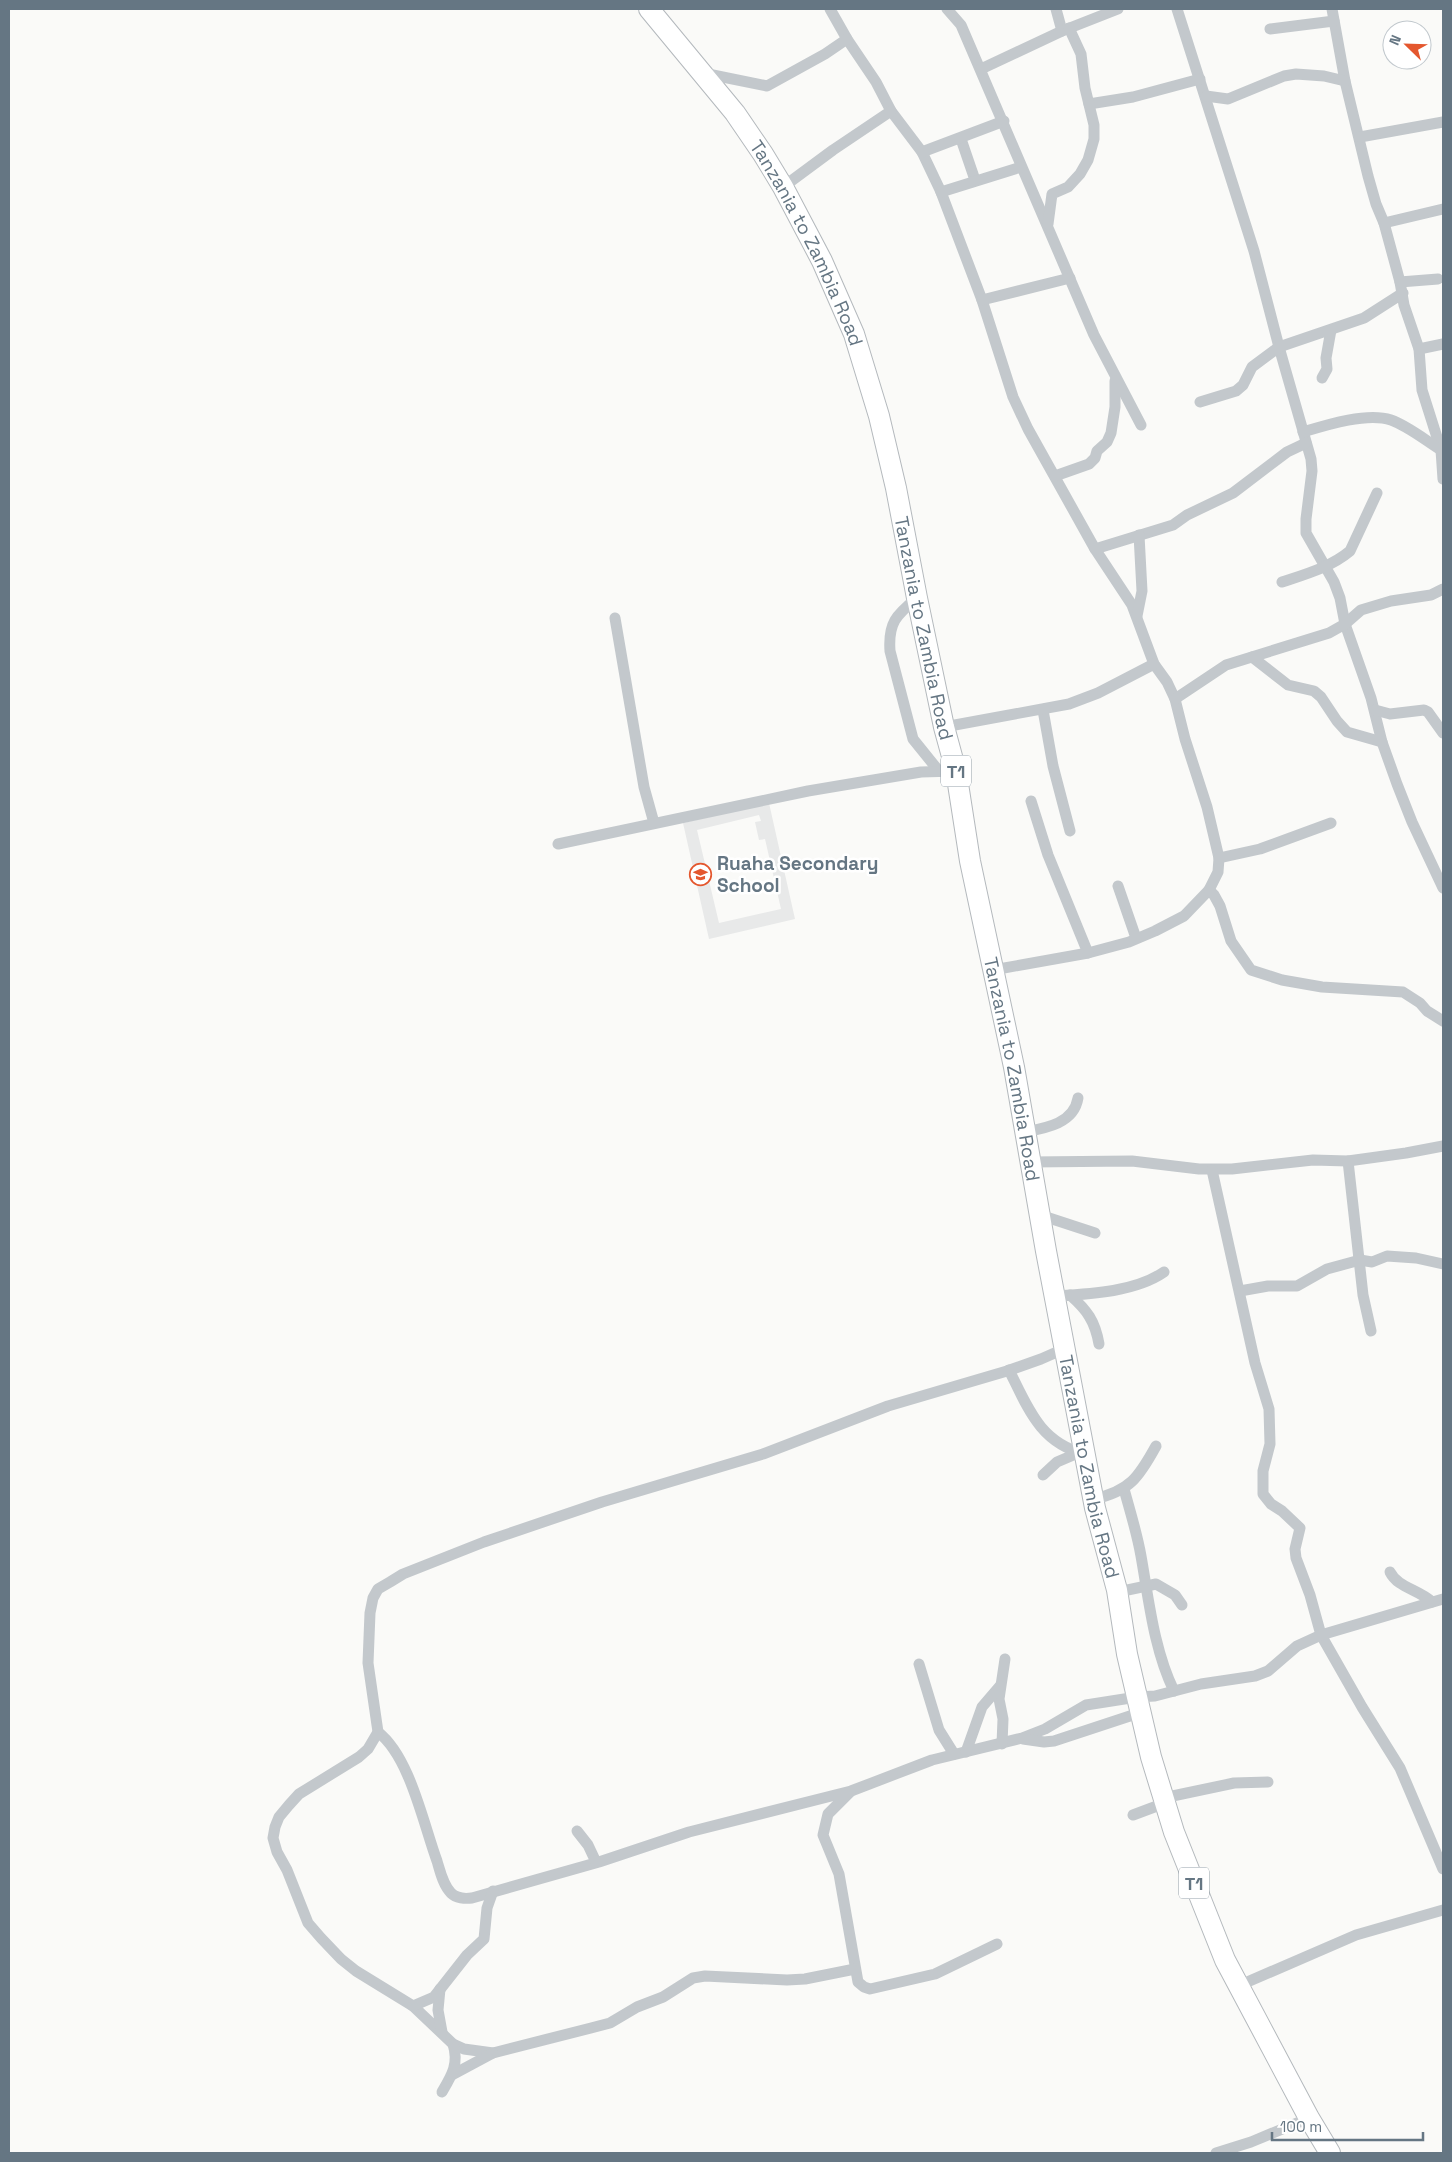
<svg xmlns="http://www.w3.org/2000/svg" width="1452" height="2162" viewBox="0 0 1452 2162" font-family="'Space Grotesk',sans-serif">
  <style>
    .built { fill: #e8e9e9; fill-rule: evenodd }
    .lines { fill: none; stroke-linecap: round; stroke-linejoin: round }
    .highway-casing { stroke: #b4b9bd; stroke-width: 22 }
    .street { stroke: #c3c8cc; stroke-width: 11 }
    .highway { stroke: #fff; stroke-width: 20 }
    .labels { text-anchor: middle; dominant-baseline: central; stroke-width: 5; stroke-linejoin: round; paint-order: stroke }
    .shield { fill: #fff; stroke: #939fa8; stroke-width: 1 }
    .shield-label { font-size: 18px; font-weight: bold; fill: #657683 }
    .street-label { font-size: 19px; fill: #657683; stroke: #fff }
    .poi-label { font-size: 19px; font-weight: bold; fill: #657683; stroke: #fff; text-anchor: start }
  </style>
  <rect width="100%" height="100%" fill="#fafaf8"/>
  <path class="built" d="M769 803 795 919 709 939 683 823ZM759 815 761 821 755 822 759 840 765 839 781 909 719 923 697 830Z"/>
  <g class="lines">
    <defs>
      <g id="highway">
        <path id="s1" d="M649 9 735 113 763 154 783 187 822 261 854 334 879 416 896 488 917 598 944 727 956 771 970 861 1014 1067 1046 1251 1095 1508 1117 1590 1127 1654 1151 1757 1174 1832 1225 1960 1309 2118 1330 2153"/>
      </g>
    </defs>
    <use href="#highway" class="highway-casing"/>
    <g class="street">
      <polyline points="830,9 847,39 876,82 891,111 922,152 941,192 982,300 1013,397 1028,429 1095,549 1132,605 1154,664 1167,682 1175,699 1185,739 1207,807 1219,858 1218,872 1209,890 1184,916 1155,931 1129,942 1088,953 993,970"/>
      <polyline points="947,9 961,25 1094,335 1141,425"/>
      <polyline points="1056,9 1062,31"/>
      <polyline points="1177,9 1254,251 1279,347 1311,459 1312,471 1306,519 1306,533 1334,582 1340,598 1345,624 1371,698 1382,742 1397,784 1412,822 1443,888"/>
      <polyline points="1332,9 1345,81 1368,176 1376,204 1384,223 1400,282 1404,305 1419,349 1422,390 1441,450 1443,479"/>
      <polyline points="1270,29 1334,21"/>
      <polyline points="981,69 1062,31 1118,9"/>
      <polyline points="703,73 767,86 825,54 847,39"/>
      <polyline points="1206,96 1228,99 1284,76 1296,74 1324,76 1345,81"/>
      <polyline points="1089,104 1133,97 1200,79"/>
      <polyline points="1360,137 1443,122"/>
      <polyline points="961,139 975,180"/>
      <polyline points="922,152 1004,121"/>
      <polyline points="783,187 833,150 891,111"/>
      <polyline points="941,192 1021,167"/>
      <polyline points="1384,223 1443,209"/>
      <polyline points="1048,224 1052,194 1068,187 1080,174 1088,160 1094,139 1094,125 1085,88 1081,54 1069,28"/>
      <polyline points="1400,282 1438,279"/>
      <polyline points="982,300 1070,278"/>
      <polyline points="1419,349 1443,344"/>
      <polyline points="1322,378 1327,369 1326,358 1331,330"/>
      <polyline points="1200,402 1236,391 1243,385 1252,367 1279,347 1364,318 1403,293"/>
      <path d="M1303 432C1326 425 1367 412 1391 420 1408 426 1425 440 1441 450"/>
      <polyline points="1055,476 1089,464 1095,458 1097,451 1107,442 1111,433 1115,407 1115,381"/>
      <polyline points="1095,549 1173,525 1187,515 1233,493 1287,452 1306,443"/>
      <path d="M1282 582C1306 574 1331 567 1350 551L1377 493"/>
      <path d="M917 598C896 615 888 623 890 651L913 739 938 770"/>
      <polyline points="1137,616 1142,591 1139,535"/>
      <polyline points="615,618 644,787 654,823"/>
      <polyline points="1252,657 1288,685 1314,691 1321,697 1337,721 1347,732 1382,742"/>
      <polyline points="1175,699 1226,665 1329,633 1345,624 1361,610 1391,601 1431,595 1443,589"/>
      <polyline points="1043,710 1053,766 1070,831"/>
      <polyline points="1375,710 1390,714 1424,710 1428,712 1443,733"/>
      <polyline points="944,727 1069,704 1098,693 1154,664"/>
      <polyline points="1031,801 1048,855 1088,953"/>
      <polyline points="558,844 808,791 921,772 956,771"/>
      <polyline points="1219,858 1260,849 1331,823"/>
      <polyline points="1118,886 1136,938"/>
      <polyline points="1209,890 1214,895 1220,906 1231,941 1251,970 1282,980 1322,987 1403,992 1420,1003 1427,1011 1443,1021"/>
      <path d="M1025 1132C1047 1128 1074 1123 1078 1098"/>
      <polyline points="1348,1161 1363,1295 1371,1331"/>
      <polyline points="1030,1162 1132,1161 1199,1169 1232,1169 1313,1160 1348,1161 1406,1153 1443,1146"/>
      <polyline points="1212,1170 1255,1363 1269,1409 1270,1444 1263,1471 1263,1494 1271,1504 1282,1511 1300,1528 1295,1549 1296,1558 1310,1595 1321,1635 1362,1707 1400,1768 1443,1869"/>
      <polyline points="1040,1215 1095,1233"/>
      <polyline points="1240,1291 1268,1286 1297,1286 1327,1269 1360,1260 1372,1262 1387,1256 1416,1258 1443,1264"/>
      <path d="M1070 1295C1087 1310 1095 1321 1099 1344"/>
      <path d="M1055 1296C1090 1294 1135 1292 1164 1272"/>
      <path d="M1009 1370C1028 1408 1040 1443 1085 1454"/>
      <polyline points="1043,1475 1057,1462 1078,1453"/>
      <path d="M1124 1489C1130 1511 1137 1533 1141 1556 1149 1601 1154 1650 1174 1691"/>
      <path d="M1094 1499C1130 1491 1139 1477 1156 1446"/>
      <path d="M1390 1572C1398 1588 1418 1589 1432 1602"/>
      <polyline points="1118,1592 1156,1584 1175,1595 1182,1605"/>
      <polyline points="919,1664 939,1730 954,1754"/>
      <path d="M378 1732C410 1757 423 1823 437 1861 440 1871 443 1885 451 1893 456 1898 465 1899 472 1898L599 1862 689 1832 851 1791 932 1760 1022 1738 1045 1729 1086 1705 1137 1697 1155 1696 1201 1684 1255 1676 1268 1671 1297 1646 1321 1635 1443 1599"/>
      <polyline points="1023,1739 1044,1742 1054,1741 1139,1713"/>
      <polyline points="1002,1744 1003,1719 999,1699 1005,1659"/>
      <polyline points="966,1752 982,1707 1000,1686"/>
      <polyline points="850,1792 828,1814 823,1835 839,1874 858,1982 864,1987 870,1989 935,1974 997,1944"/>
      <polyline points="1163,1798 1234,1783 1268,1782"/>
      <polyline points="1133,1815 1165,1803"/>
      <polyline points="577,1831 588,1845 596,1862"/>
      <polyline points="855,1969 805,1979 787,1980 705,1976 693,1978 663,1997 637,2007 610,2023 591,2028 493,2053 464,2049 453,2044 413,2006 356,1971 341,1959 321,1938 308,1923 287,1870 277,1852 273,1838 275,1827 279,1817 289,1805 299,1794 359,1757 368,1749 378,1732 368,1663 370,1613 373,1598 378,1589 390,1582 403,1574 484,1542 602,1502 763,1454 888,1406 1007,1371 1041,1359 1066,1348"/>
      <polyline points="1238,1986 1356,1935 1443,1910"/>
      <polyline points="440,1989 438,2010 442,2032"/>
      <polyline points="413,2006 434,1997 467,1955 484,1939 487,1908 493,1891"/>
      <polyline points="452,2075 493,2053"/>
      <path d="M442 2092C452 2075 459 2064 453 2044"/>
      <polyline points="1216,2153 1251,2142 1309,2118"/>
    </g>
    <use href="#highway" class="highway"/>
  </g>
  <defs>
    <symbol id="school-ring" viewBox="-11 -11 22 22"><circle r="9.5" fill="#fff" stroke="#e4572e" stroke-width="1.5"/><path d="M0-5L7-2L0 1L-7-2ZM-4 1L0 2.5L4 1V4Q0 6-4 4Z" fill="#e4572e"/></symbol>
  </defs>
  <g fill-rule="evenodd">
    <use href="#school-ring" x="688" y="862" width="25" height="25"/>
  </g>
  <g class="labels">
    <g class="shield">
      <rect x="941" y="755.5" width="30" height="31" rx="4"/>
      <rect x="1179" y="1867.5" width="30" height="31" rx="4"/>
    </g>
    <g class="shield-label">
      <text x="956" y="771">T1</text>
      <text x="1194" y="1883">T1</text>
    </g>
    <g class="street-label">
      <text stroke="none"><textPath href="#s1" startOffset="284">Tanzania to Zambia Road</textPath></text>
      <text stroke="none"><textPath href="#s1" startOffset="689">Tanzania to Zambia Road</textPath></text>
      <text stroke="none"><textPath href="#s1" startOffset="1139">Tanzania to Zambia Road</textPath></text>
      <text stroke="none"><textPath href="#s1" startOffset="1544">Tanzania to Zambia Road</textPath></text>
    </g>
    <g class="poi-label">
      <text x="717" y="863">Ruaha Secondary<tspan x="717" dy="22">School</tspan></text>
    </g>
  </g>
  <rect width="1452" height="2162" fill="none" stroke="#657683" stroke-width="20"/>
  <g transform="translate(1407 45) rotate(293)"><circle r="24" fill="#ffffff" stroke="#c1c8cd"/>
  <path d="M0-4L9 19L0 12L-9 19Z" fill="#e4572e"/>
  <text y="-8" font-size="14" font-weight="bold" text-anchor="middle" fill="#657683">N</text>
  </g>
  <path d="M1272 2132v8h151v-8" fill="none" stroke="#657683" stroke-width="2.5"/>
  <text x="1280" y="2132" font-size="15" fill="#657683" stroke="#ffffff" stroke-width="4" paint-order="stroke">100 m</text>
</svg>
